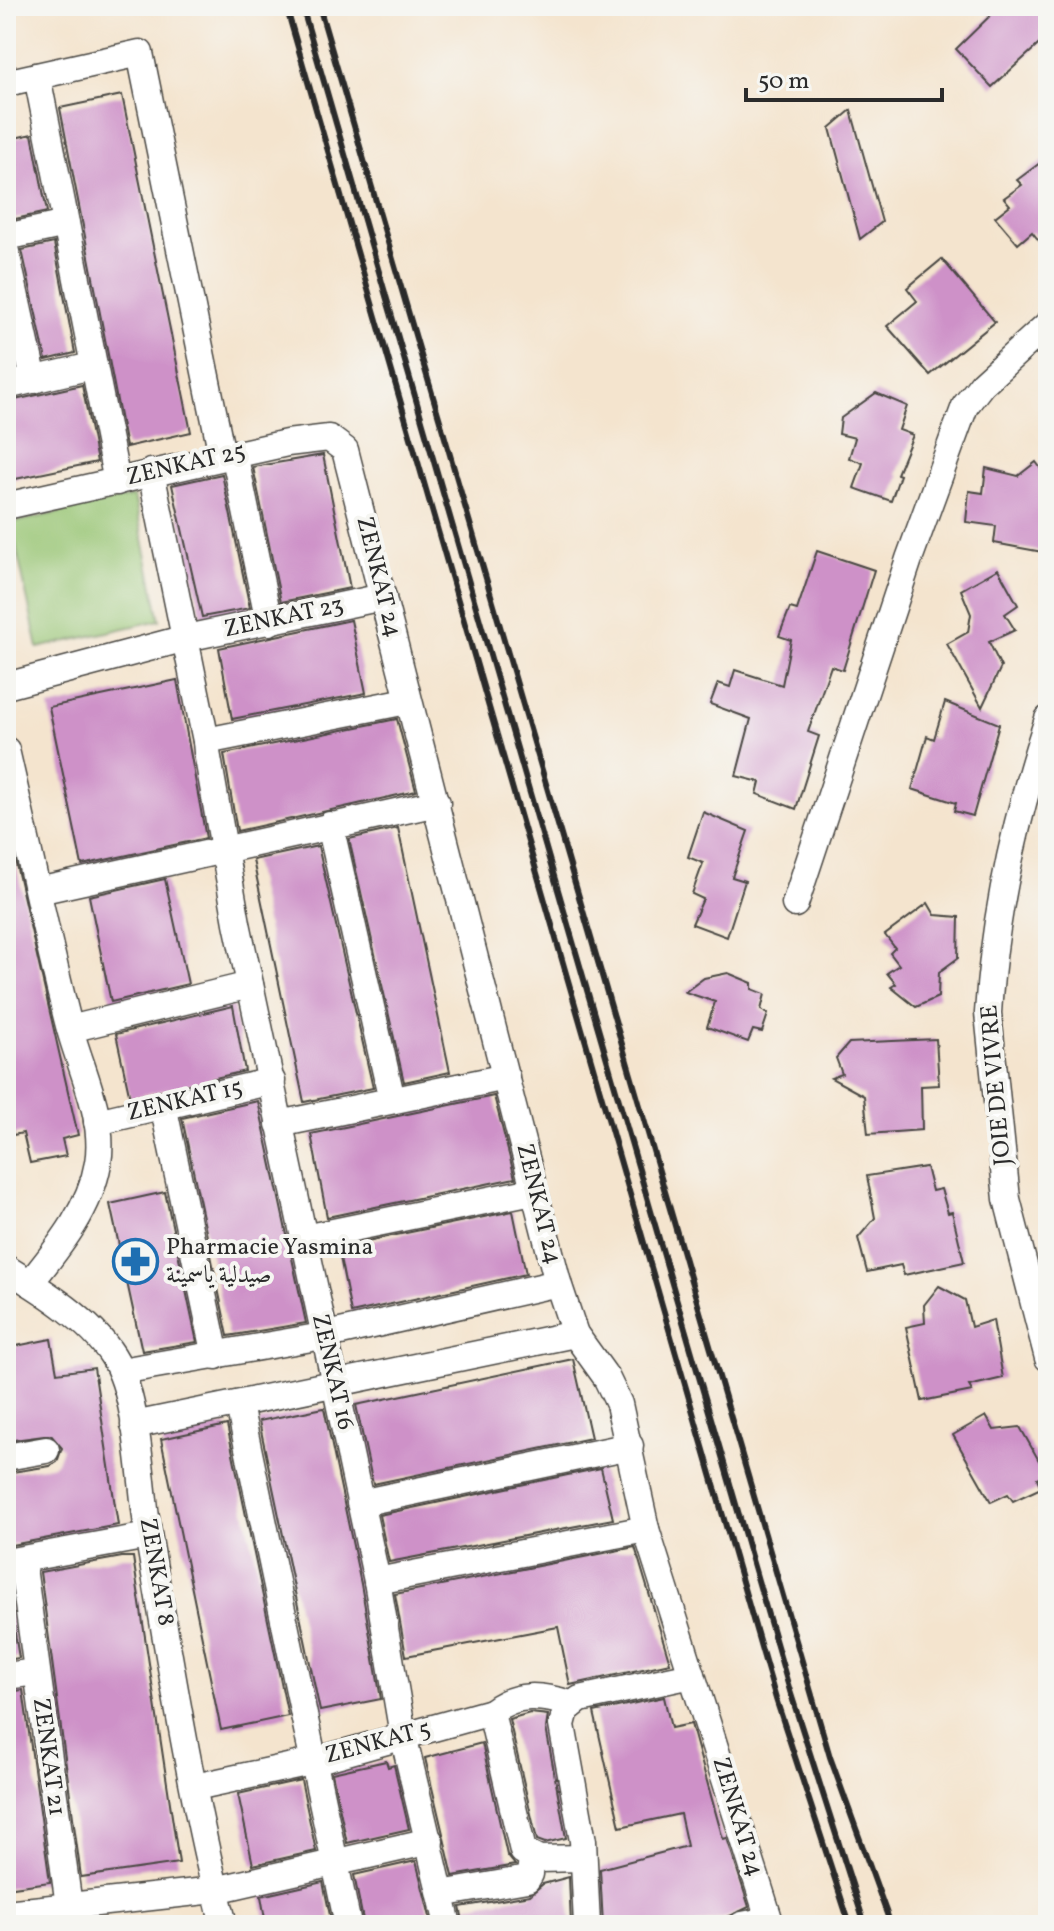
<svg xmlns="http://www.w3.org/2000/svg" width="1054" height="1931" viewBox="0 0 1054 1931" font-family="Vollkorn,Amiri,serif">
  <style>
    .green { fill: #98c573; stroke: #62784f; stroke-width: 2 }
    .building { fill: #ce91c8 }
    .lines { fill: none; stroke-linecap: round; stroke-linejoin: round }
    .minor-casing { stroke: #494743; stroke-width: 29 }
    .minor { stroke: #fff; stroke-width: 26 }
    .rail { stroke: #2b2b2b; stroke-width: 6 }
    .labels { text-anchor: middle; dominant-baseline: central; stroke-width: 8; stroke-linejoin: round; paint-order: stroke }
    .street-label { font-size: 24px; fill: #2b2b2b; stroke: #f6f6f2 }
    .poi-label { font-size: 24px; fill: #2b2b2b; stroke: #f6f6f2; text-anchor: start }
  </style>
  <rect width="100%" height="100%" fill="#f6f6f2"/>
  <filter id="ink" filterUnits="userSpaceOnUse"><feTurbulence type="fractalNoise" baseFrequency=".0125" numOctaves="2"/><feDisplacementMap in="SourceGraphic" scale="16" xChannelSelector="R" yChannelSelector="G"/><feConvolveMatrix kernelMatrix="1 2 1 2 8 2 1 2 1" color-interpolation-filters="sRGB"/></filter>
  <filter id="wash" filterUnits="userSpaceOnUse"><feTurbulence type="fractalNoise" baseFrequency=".006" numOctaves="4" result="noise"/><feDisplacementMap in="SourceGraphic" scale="32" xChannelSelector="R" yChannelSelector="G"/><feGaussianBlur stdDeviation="1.8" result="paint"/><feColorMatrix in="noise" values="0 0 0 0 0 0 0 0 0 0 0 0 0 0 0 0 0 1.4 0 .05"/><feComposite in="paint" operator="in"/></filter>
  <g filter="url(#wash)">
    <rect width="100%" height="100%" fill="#f4e4ce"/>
    <polygon class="green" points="134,496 160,620 38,648 11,523"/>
    <g id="blocks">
      <g class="building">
        <polygon points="1000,6 1048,6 1048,36 992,87 956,49"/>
        <polygon points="122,95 191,432 126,447 60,108"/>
        <polygon points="851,110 882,222 860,239 830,128"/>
        <polygon points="32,134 47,212 6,221 6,140"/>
        <polygon points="1048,157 1048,252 1032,232 1018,244 995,217 1010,205 1004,198 1022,185 1017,180"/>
        <polygon points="54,243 75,353 46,360 22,250"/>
        <polygon points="942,259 995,322 930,375 887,326 917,301 907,288"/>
        <polygon points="82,385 97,462 6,481 6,402"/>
        <polygon points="876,393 907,406 899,430 913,435 897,474 900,475 891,501 854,488 863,463 849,458 855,438 839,434 841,418"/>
        <polygon points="323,455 350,588 281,602 253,467"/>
        <polygon points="1036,462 1048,478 1048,553 994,543 996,526 966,522 969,491 983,493 986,468 1018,476"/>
        <polygon points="222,474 250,608 202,617 172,485"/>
        <polygon points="817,551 874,570 843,670 831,666 808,732 819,736 796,809 757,794 760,782 736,776 751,719 710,704 718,683 730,687 735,670 782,685 791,640 779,636 790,608 797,610"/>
        <polygon points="998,569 1018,605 1005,614 1015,630 989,642 1001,667 982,707 947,644 968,632 971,614 961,590"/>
        <polygon points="351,620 366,693 232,719 219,648"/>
        <polygon points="177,680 206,838 82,865 49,707"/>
        <polygon points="945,702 999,724 973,816 954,811 956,803 912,789 927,736 934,739"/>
        <polygon points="397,719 416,791 237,831 224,754"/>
        <polygon points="703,812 748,831 732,877 745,881 727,937 692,924 703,899 692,894 703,863 688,857"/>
        <polygon points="398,828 450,1072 404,1082 349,839"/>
        <polygon points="9,834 78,1135 62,1139 66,1156 30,1163 23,1133 13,1135 6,1102"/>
        <polygon points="318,846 373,1088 304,1102 253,860"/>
        <polygon points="165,879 188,984 111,1002 89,896"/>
        <polygon points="928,903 935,915 959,917 958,958 939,972 938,997 916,1007 891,987 896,984 887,973 899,965 890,953 895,948 885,935"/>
        <polygon points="728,973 752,983 752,989 765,994 761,1010 768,1014 762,1032 753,1030 748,1042 707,1027 715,1002 685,992 704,978"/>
        <polygon points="233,1006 245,1071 130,1098 116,1034"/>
        <polygon points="936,1039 939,1085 921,1086 922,1130 868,1134 864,1096 831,1078 842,1074 836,1058 849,1043"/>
        <polygon points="494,1096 515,1178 327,1217 311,1134"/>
        <polygon points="258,1101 306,1323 228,1336 182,1118"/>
        <polygon points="926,1167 932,1191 941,1189 948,1213 952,1212 964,1262 904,1275 901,1265 867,1272 858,1238 875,1218 867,1176"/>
        <polygon points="165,1192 197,1342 142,1351 110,1204"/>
        <polygon points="513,1211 526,1274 351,1313 338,1247"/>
        <polygon points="939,1286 965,1300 971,1327 993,1320 1003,1378 969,1386 972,1391 922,1401 906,1327 925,1323 924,1305"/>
        <polygon points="51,1339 57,1373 94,1368 118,1525 6,1546 6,1473 50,1466 57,1462 62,1448 51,1435 6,1441 6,1348"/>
        <polygon points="573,1359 591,1438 373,1484 356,1405"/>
        <polygon points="324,1408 361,1584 381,1699 320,1711 259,1421"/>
        <polygon points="986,1416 994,1430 1020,1427 1046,1473 1037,1478 1041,1488 1013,1501 1008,1494 991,1502 953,1435"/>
        <polygon points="227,1425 288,1716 221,1730 161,1439"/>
        <polygon points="601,1468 613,1519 389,1562 379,1515"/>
        <polygon points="635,1547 670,1663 570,1685 558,1627 406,1656 395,1594"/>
        <polygon points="122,1557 133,1557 179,1863 81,1877 40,1572"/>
        <polygon points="6,1578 19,1658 6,1660"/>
        <polygon points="23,1690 50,1882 6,1888 6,1692"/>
        <polygon points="664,1697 671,1728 691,1724 723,1839 727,1838 749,1907 728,1917 692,1925 603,1925 600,1869 687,1846 680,1814 620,1827 594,1712"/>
        <polygon points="530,1713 548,1715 546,1728 566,1838 545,1843 537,1840 509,1719"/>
        <polygon points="482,1743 507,1855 515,1865 453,1876 425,1758"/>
        <polygon points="386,1761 388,1767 394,1765 409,1829 347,1843 332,1773"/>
        <polygon points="301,1780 316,1851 253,1865 238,1794"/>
        <polygon points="416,1861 432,1925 364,1925 354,1875"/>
        <polygon points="569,1877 571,1925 464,1925 460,1907 530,1895 543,1884"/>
        <polygon points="323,1882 332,1925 266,1925 261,1896"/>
      </g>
    </g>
  </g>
  <g filter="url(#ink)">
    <use href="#blocks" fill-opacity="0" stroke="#494743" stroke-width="2"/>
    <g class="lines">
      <defs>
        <g id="minor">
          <polyline points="37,76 140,53 222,455"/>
          <polyline points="6,83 37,76 117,482"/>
          <polyline points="6,237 66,224"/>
          <polyline points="6,252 34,380"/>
          <polyline points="6,386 92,366"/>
          <polyline points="234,453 269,622"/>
          <polyline points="151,472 206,741"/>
          <polyline points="6,506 287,443 329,438 345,450 558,1283 575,1334 606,1377 619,1404 646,1529 771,1925"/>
          <polyline points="6,686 186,638 383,597"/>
          <polyline points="407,701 206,741 207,752 237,923 377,1581 403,1735 448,1925"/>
          <path d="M1048 719C1017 813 994 913 988 1013L1007 1199 1048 1358"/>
          <path d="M6 750C27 840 45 932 68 1022 79 1067 106 1116 98 1163 90 1210 58 1248 30 1283"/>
          <polyline points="330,825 392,1100"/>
          <polyline points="38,891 437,803"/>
          <polyline points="795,904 909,559 965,406 982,384 1048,324"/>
          <polyline points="70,1029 250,985"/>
          <polyline points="163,1105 216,1356"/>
          <polyline points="97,1122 272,1081"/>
          <polyline points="279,1124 506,1077"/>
          <polyline points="304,1238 533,1191"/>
          <path d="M6 1268C43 1291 89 1319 113 1356 140 1399 140 1487 149 1539 171 1668 192 1799 224 1925"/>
          <polyline points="121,1371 323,1336 558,1283"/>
          <polyline points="239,1405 348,1925"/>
          <polyline points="134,1425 575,1334"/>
          <polyline points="6,1457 46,1450"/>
          <polyline points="360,1503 630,1446"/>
          <polyline points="22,1560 69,1906"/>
          <polyline points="6,1562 148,1536"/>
          <polyline points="377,1581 646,1529"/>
          <polyline points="6,1676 36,1672"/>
          <path d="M491 1712C516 1692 542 1695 570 1704"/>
          <polyline points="195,1787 311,1762 491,1712 523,1851 539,1859 583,1858"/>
          <polyline points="441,1894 527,1879 530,1874 532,1858"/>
          <polyline points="6,1913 215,1890 430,1841"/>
          <polyline points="587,1925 583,1841 562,1725 566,1710 580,1699 692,1675"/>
          <polyline points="742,1925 769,1920"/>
        </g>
      </defs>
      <use href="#minor" class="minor-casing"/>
      <use href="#minor" class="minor"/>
      <g class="rail">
        <polyline points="286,6 776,1699 850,1925"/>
        <polyline points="302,6 790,1691 865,1925"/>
        <polyline points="319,6 830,1757 891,1925"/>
      </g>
    </g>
  </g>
  <defs>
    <symbol id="pharmacy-ring" viewBox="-11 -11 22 22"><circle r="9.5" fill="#f6f6f2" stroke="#1f6fb2" stroke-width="1.5"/><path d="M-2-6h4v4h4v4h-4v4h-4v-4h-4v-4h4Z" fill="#1f6fb2"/></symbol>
  </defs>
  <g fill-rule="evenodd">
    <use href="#pharmacy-ring" x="110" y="1236" width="51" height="51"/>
  </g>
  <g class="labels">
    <g class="street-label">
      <text transform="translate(186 465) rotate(-13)">ZENKAT 25</text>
      <text transform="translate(378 577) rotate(76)">ZENKAT 24</text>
      <text transform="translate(284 618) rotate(-12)">ZENKAT 23</text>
      <text transform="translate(997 1085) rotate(-95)">JOIE DE VIVRE</text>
      <text transform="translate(185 1101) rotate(-13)">ZENKAT 15</text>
      <text transform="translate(538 1204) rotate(76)">ZENKAT 24</text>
      <text transform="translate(332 1372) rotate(77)">ZENKAT 16</text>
      <text transform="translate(156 1572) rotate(80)">ZENKAT 8</text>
      <text transform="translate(378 1743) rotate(-15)">ZENKAT 5</text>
      <text transform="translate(48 1757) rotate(82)">ZENKAT 21</text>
      <text transform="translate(737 1817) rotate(73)">ZENKAT 24</text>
    </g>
    <g class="poi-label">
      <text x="166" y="1248">Pharmacie Yasmina<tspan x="166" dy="28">صيدلية ياسمينة</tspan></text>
    </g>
  </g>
  <rect width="1054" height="1931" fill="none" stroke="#f6f6f2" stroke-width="32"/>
  <path d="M746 88v12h196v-12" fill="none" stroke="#2b2b2b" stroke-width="4"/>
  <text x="758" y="88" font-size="24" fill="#2b2b2b" stroke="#f6f6f2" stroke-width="6" paint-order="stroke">50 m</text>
</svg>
